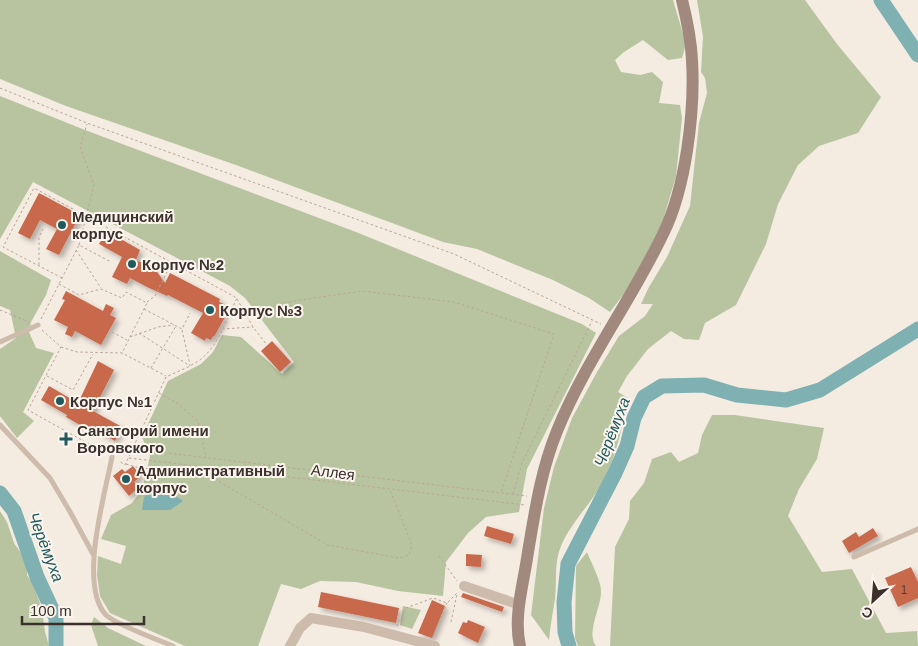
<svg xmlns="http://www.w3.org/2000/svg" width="918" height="646" viewBox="0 0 918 646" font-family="Arial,sans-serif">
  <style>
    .green { fill: #b8c4a0 }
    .water { fill: #7fb0b2 }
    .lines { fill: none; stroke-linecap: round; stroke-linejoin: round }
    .river { stroke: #7fb0b2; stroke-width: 15 }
    .building { fill: #c8694b; filter: url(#shadow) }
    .path { stroke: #b9a596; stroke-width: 1; stroke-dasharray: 2.5 2.5; stroke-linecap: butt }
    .lane { stroke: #cdbbac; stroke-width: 5 }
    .street { stroke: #cdbbac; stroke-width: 10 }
    .secondary { stroke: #a18a7d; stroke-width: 12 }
    .poi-dot { fill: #1f5a5e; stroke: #fbf5ee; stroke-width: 2 }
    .labels { text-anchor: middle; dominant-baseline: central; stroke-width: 4; stroke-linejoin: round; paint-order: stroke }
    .number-label { font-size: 12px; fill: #5e3e33 }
    .poi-label { font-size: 15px; font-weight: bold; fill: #3b302b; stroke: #fbf5ee; text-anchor: start }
    .street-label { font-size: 15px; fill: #3b302b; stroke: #fbf5ee }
    .water-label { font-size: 16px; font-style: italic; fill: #1f5a5e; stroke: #fbf5ee }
  </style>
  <defs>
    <filter id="shadow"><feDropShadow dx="3.5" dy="3.5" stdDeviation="2.5" flood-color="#0004"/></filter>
  </defs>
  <rect width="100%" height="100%" fill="#f4ebe1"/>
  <g class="green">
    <polygon points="0,0 673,0 686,44 682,58 668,60 643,40 624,52 615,60 621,72 640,75 652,72 663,82 659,103 680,105 682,118 676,176 662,224 633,282 610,312 589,298 553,280 477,249 443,242 236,165 66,106 0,79"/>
    <path d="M697 0H805L837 44 881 97 858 133 819 146 798 165 778 204 766 244 736 305 705 323 699 340 684 339 671 331 648 349 627 376 618 392 628 398C623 425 615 462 601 485 589 506 570 524 561 546 554 562 557 581 555 599 553 613 550 626 549 640L531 615 544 508 554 467 572 418 597 372 619 336 645 316 653 304H641L649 287 667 257 690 206 699 123 707 93 705 78 701 72 703 37Z"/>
    <polygon points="0,96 85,130 356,232 582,324 596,333 527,469 519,512 486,517 468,533 446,562 443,596 398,591 356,582 320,581 301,589 281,584 258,646 185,646 110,613 100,596 97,575 98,556 121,564 126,546 101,539 111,515 132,503 141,491 146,475 150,456 142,437 168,381 201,364 213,352 222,335 241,337 282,374 294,362 245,298 230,286 33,182 0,239"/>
    <polygon points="0,251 51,280 46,295 31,322 29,332 36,348 54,353 23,412 34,421 17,438 0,416 0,349 16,338 10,310 0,306"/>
    <polygon points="712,415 735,415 824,428 817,459 799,489 788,516 822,572 852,569 886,633 917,631 918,646 610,646 615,547 629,519 630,501 644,483 652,459 671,452 679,462 698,453 702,435"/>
    <polygon points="0,511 7,522 14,543 27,562 27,575 32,583 42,608 45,632 49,646 0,646"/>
    <path d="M587 552C591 562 602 583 601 592 601 608 586 632 596 646H578L575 638 576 566Z"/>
    <polygon points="403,606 421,610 412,629 400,625"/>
    <polygon points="94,617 108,628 146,646 98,646 91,625"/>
  </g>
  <polygon class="water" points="153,490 170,492 183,501 170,510 142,510 144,497"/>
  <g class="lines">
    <g class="river">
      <polyline points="881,0 918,55"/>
      <polyline points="0,493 14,511 37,577 56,618 56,646"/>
      <polyline points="569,646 565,632 564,602 568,564 615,473 627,446 634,418 644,397 662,386 704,385 737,395 786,400 820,390 918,329"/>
    </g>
  </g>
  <g class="building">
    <polygon points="39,193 80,215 59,255 46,249 57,229 40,220 30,239 18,233"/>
    <polygon points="107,231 140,250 136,260 155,269 165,283 170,273 220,299 219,302 226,305 222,315 225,317 214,337 213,336 211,340 206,338 205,341 191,333 203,313 168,295 167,296 147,287 130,278 127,284 112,277 122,257 99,244"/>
    <polygon points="66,291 103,311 106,304 114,308 110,315 116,318 101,345 75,331 72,337 65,334 68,327 54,320 65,300 62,299"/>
    <polygon points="272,341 291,362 280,372 261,351"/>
    <polygon points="98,361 114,370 93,411 122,427 115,441 89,426 87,429 66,417 67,415 41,400 49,386 78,403"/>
    <polygon points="133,466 141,476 134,482 138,488 129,496 113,476 122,469 125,472"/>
    <polygon points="487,526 514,534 511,544 484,536"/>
    <polygon points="873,528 878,536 849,553 842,541 856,532 859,537"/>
    <polygon points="466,554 482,555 481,567 466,566"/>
    <polygon points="911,567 918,582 918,598 898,607 885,578"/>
    <polygon points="321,592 399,608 396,623 318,607"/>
    <polygon points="463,593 504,607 502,612 461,597"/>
    <polygon points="432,600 445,606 432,638 418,633"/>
    <polygon points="468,620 485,627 478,643 458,633 463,622 467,623"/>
  </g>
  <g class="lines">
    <g class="path">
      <polyline points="0,88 87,123 454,254 601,324"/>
      <polyline points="79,245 94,185 80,147 87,124"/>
      <polyline points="76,250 101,288"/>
      <polyline points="39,265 39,237 43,229"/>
      <path d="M62 278 3 247 34 188 237 298C227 318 219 345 201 359 191 367 178 371 166 377L125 465 119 461"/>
      <polyline points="59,284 79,295 101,289 122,298 126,292 147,303 122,353"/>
      <polyline points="237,299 253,327 267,345"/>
      <polyline points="147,302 155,296 171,264"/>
      <polyline points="144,309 182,329 190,313"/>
      <polyline points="0,310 29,322"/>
      <polyline points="245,312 294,301 362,291 454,302 554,334 501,493"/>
      <polyline points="41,319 79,245 111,262"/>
      <polyline points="222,329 253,327"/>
      <polyline points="42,330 61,347 28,410 105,453"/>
      <polyline points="182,330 190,365"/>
      <polyline points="112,332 127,340"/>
      <polyline points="139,333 190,366"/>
      <polyline points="130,337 158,327 174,325"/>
      <polyline points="61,347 77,352 122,353 166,376"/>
      <polyline points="151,368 176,326"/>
      <polyline points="47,376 73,390 93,354"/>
      <polyline points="159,393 177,403 198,421 206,457"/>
      <polyline points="134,449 527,496"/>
      <polyline points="129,458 525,505"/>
      <polyline points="126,464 136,467 213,478 328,545 399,558 409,555 412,545 390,490"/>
      <polyline points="201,468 202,476"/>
      <polyline points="212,469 213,477"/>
      <polyline points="513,494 522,463 592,321"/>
      <polyline points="439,556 457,581"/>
      <polyline points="451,622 457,594"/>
      <polyline points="397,626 406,608 433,598 447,603 458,592"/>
      <polyline points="433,637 447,603"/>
    </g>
    <g class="lane">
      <polyline points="0,342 38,325"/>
      <polyline points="0,425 50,478 69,510 93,554"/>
      <path d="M112 457C105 494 78 585 106 615 115 624 158 640 173 646"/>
      <polyline points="854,557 918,529"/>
    </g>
    <g class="street">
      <polyline points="464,586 520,605"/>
      <polyline points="290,646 300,628 311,618 364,627 435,646"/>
    </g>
    <path class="secondary" d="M520 646C513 616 524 582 528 552 535 511 541 470 557 431 585 362 631 301 663 234 686 188 695 111 692 60 691 40 687 20 682 0"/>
  </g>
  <g class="poi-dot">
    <circle cx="62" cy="225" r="5"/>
    <circle cx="132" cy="264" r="5"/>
    <circle cx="210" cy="310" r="5"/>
    <circle cx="60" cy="401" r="5"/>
    <path d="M63.5 431.5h5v5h5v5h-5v5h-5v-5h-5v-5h5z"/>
    <circle cx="126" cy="479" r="5"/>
  </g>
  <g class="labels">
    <g class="number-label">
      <text x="904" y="590">1</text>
    </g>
    <g class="poi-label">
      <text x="72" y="216">Медицинский<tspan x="72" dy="17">корпус</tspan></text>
      <text x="142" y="264">Корпус №2</text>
      <text x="220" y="310">Корпус №3</text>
      <text x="70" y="401">Корпус №1</text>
      <text x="77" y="430">Санаторий имени<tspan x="77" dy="17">Воровского</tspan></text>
      <text x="136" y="470">Административный<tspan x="136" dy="17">корпус</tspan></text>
    </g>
    <g class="street-label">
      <text transform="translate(333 472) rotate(7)">Аллея</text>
    </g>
    <g class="water-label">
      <text transform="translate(612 432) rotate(-69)">Черёмуха</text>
      <text transform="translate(46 547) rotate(69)">Черёмуха</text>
    </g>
  </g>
  <g transform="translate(873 601) rotate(206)" stroke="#fbf5ee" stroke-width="4" paint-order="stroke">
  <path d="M0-4L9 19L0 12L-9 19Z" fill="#3b302b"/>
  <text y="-8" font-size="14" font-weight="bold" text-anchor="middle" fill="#3b302b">С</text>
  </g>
  <path d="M22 616v8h122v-8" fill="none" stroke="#3b302b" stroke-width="2.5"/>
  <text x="30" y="616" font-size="15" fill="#3b302b" stroke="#fbf5ee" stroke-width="4" paint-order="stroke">100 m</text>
</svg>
